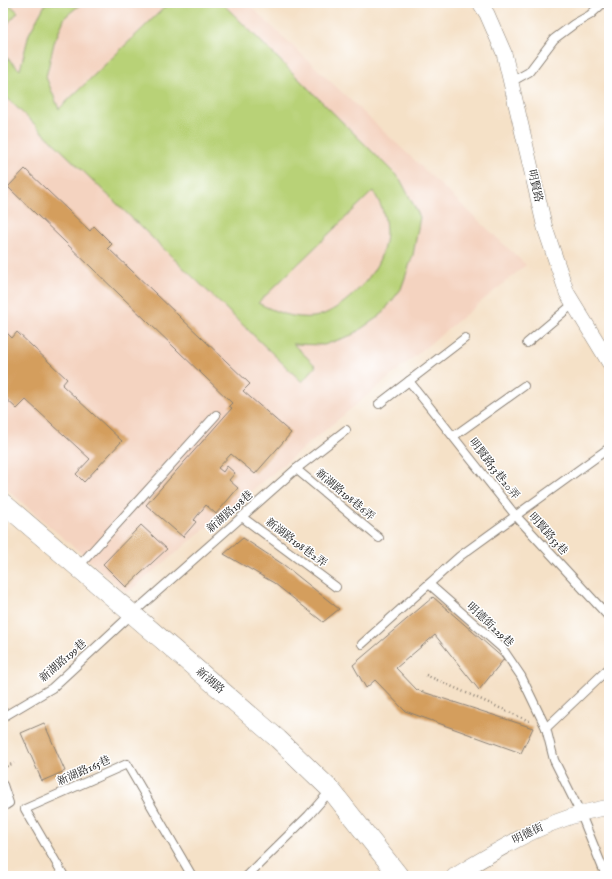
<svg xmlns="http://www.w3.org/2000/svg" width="612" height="879" viewBox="0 0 612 879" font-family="'IM FELL English','Noto Serif TC',serif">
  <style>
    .built { fill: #f4d3c0 }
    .green { fill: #b8d277; stroke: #6a774a; fill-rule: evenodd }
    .building { fill: #d49e5d }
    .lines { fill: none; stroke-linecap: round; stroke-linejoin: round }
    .service-casing { stroke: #887e72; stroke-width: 10 }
    .minor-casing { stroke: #887e72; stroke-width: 16 }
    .tertiary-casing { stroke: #887e72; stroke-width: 20 }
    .path { stroke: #887e72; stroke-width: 2.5; stroke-dasharray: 1 3; stroke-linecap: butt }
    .service { stroke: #fff; stroke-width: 8 }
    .minor { stroke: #fff; stroke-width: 15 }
    .tertiary { stroke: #fff; stroke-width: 19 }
    .labels { text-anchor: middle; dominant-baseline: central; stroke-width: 3; stroke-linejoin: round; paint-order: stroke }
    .street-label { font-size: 11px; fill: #1c1c1c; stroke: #fff }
  </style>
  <rect width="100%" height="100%" fill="#fff"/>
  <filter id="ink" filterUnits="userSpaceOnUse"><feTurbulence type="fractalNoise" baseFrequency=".025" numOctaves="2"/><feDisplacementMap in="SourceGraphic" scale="8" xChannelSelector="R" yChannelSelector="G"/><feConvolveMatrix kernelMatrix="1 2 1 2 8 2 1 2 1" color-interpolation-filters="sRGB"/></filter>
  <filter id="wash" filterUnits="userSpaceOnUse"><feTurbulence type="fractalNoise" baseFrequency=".012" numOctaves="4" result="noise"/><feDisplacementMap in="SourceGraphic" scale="16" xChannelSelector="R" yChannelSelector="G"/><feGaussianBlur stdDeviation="0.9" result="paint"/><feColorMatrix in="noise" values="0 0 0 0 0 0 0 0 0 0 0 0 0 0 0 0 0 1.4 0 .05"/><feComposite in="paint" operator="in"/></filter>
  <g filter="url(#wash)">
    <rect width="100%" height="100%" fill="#f5e1c7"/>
    <polygon class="built" points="3,3 247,3 526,265 127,593 3,486"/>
    <g class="green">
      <polygon points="3,3 8,3 18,12 3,29"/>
      <path d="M46 3H82L65 17 54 43 46 77 59 109 169 3H222L400 179 420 217 413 255 401 289 381 315 352 335 324 345 293 344 316 366 302 382 3 94V54L20 70 29 34ZM373 191C399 231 383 269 349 298 340 306 326 315 314 317 293 319 276 312 258 303Z"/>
    </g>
    <g id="blocks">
      <g class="building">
        <polygon points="25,169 90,231 94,226 112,244 108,248 250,384 243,391 291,433 255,474 231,454 218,468 223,472 227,466 235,473 229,480 238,488 216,514 206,505 194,520 196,522 183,537 146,505 232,408 229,406 232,403 8,187"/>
        <polygon points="3,329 12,338 17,332 67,379 62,385 122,441 84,482 76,474 90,459 26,400 17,409 3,396"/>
        <polygon points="141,525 167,549 126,587 103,564"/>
        <polygon points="243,538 284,565 339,609 323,622 274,583 224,554"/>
        <polygon points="433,597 504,659 479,690 435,635 396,668 417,690 533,728 521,753 405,711 375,680 366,688 353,665"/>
        <polygon points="44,723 65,771 42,781 21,733"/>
      </g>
    </g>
  </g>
  <g filter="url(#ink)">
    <use href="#blocks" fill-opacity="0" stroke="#887e72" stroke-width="1"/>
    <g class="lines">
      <defs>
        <g id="service">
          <polyline points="511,82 529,72 554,39 574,24 590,15 603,3"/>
          <polyline points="527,343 573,304"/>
          <polyline points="409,381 516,516 609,617"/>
          <polyline points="379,404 465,338"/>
          <polyline points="454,436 524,386"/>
          <polyline points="296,469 379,538"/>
          <polyline points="242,517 336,587"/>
          <polyline points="78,567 216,415"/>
          <polyline points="429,584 502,648 521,676 546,728 554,760 580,812 606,876"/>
          <polyline points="362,644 460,556 609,448"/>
          <polyline points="3,717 52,688 132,614 296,469 346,430"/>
          <polyline points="546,728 609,668"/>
          <polyline points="3,785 9,803 3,807"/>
          <polyline points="64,876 25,809 127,764 192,876"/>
          <polyline points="247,876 309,815 331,790"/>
        </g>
        <g id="minor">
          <polyline points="480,3 487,14 504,53 545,228 567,293 609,362"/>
          <path d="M454 876C506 845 548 818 609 807"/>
        </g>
        <polyline id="tertiary" points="3,503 278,739 331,790 399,876"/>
      </defs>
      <use href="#service" class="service-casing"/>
      <use href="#minor" class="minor-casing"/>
      <use href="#tertiary" class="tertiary-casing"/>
      <g class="path">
        <polyline points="3,403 7,399"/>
        <polyline points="426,675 529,721"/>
        <polyline points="3,768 14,763"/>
      </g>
      <use href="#service" class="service"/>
      <use href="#minor" class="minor"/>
      <use href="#tertiary" class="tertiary"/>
    </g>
  </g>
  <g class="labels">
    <g class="street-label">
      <text transform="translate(535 186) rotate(77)">明賢路</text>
      <text transform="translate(494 469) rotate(52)">明賢路53巷20弄</text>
      <text transform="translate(345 495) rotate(40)">新湖路198巷6弄</text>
      <text transform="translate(230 512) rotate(-41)">新湖路198巷</text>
      <text transform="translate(548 534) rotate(48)">明賢路53巷</text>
      <text transform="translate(296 543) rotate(37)">新湖路198巷2弄</text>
      <text transform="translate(490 625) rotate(43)">明德街229巷</text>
      <text transform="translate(63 661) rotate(-41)">新湖路199巷</text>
      <text transform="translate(210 681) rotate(41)">新湖路</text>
      <text transform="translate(84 771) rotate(-24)">新湖路165巷</text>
      <text transform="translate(528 834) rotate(-26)">明德街</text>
    </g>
  </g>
  <rect width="612" height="879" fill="none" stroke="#fff" stroke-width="16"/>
</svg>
